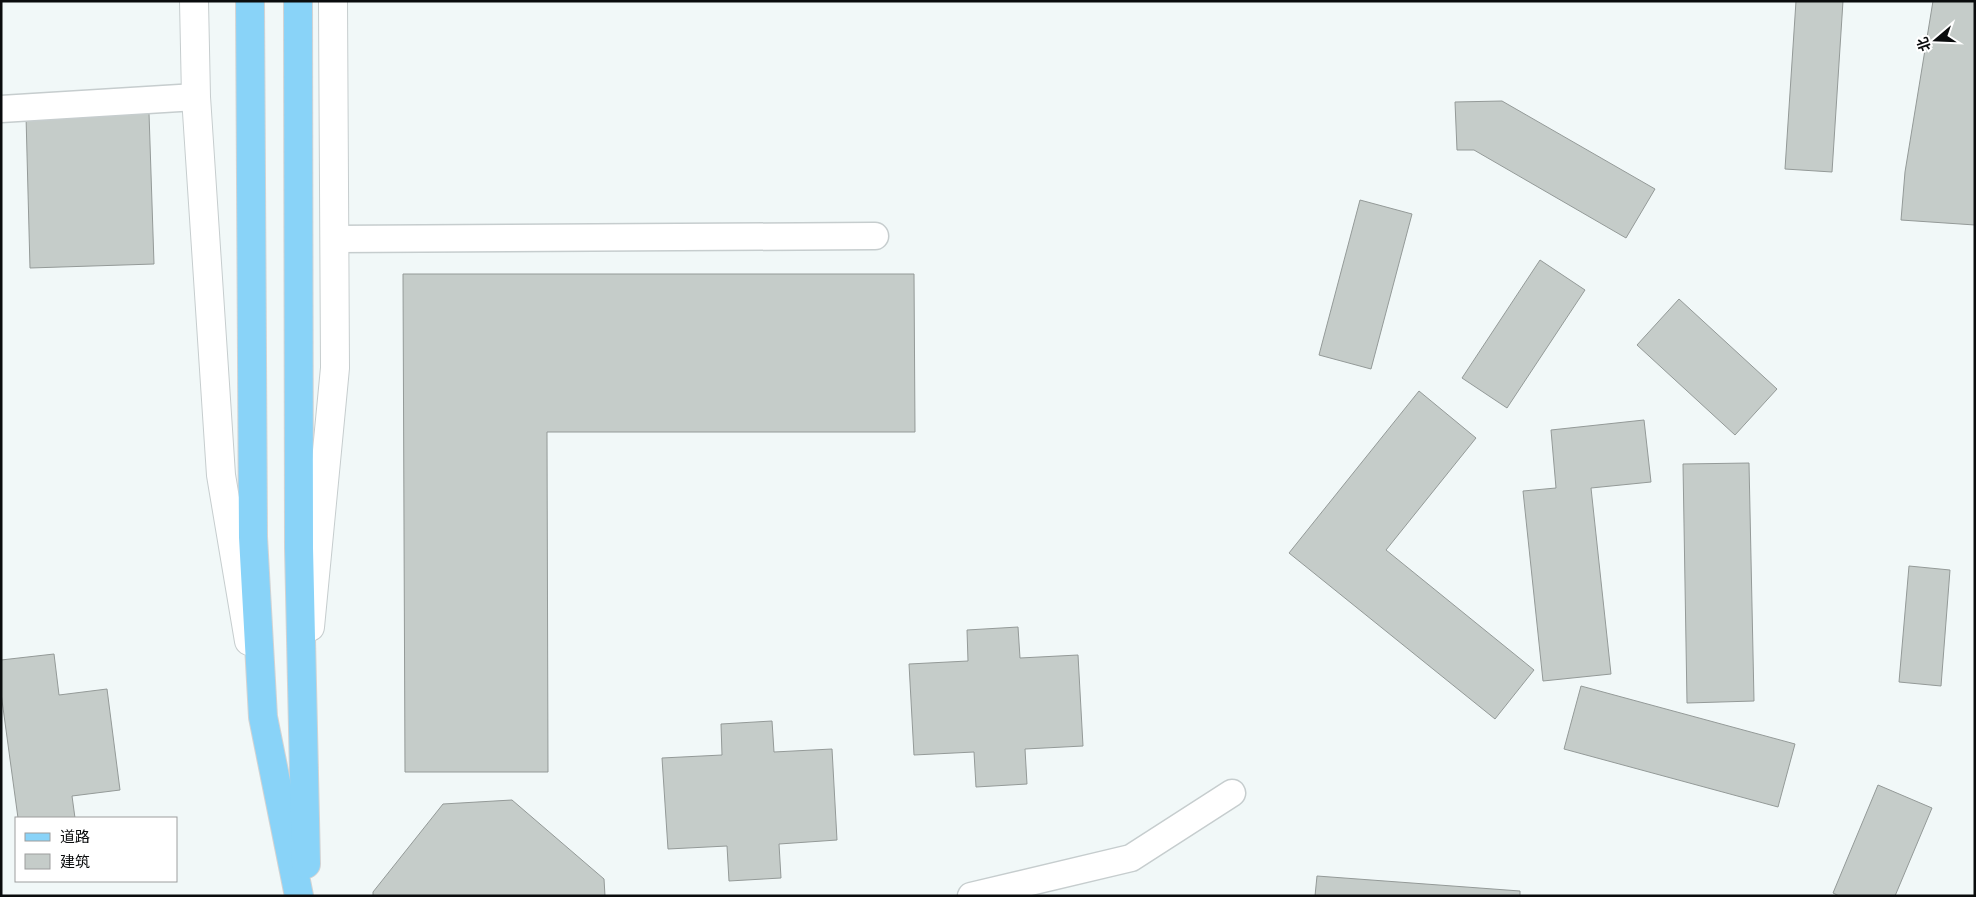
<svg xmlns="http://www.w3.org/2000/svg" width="1976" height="897" viewBox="0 0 1976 897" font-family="Manrope,'Noto Sans SC',sans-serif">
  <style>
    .building { fill: #c5ccc9; stroke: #949a98 }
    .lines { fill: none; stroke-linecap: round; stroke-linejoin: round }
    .minor-casing { stroke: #c6cdce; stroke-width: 29 }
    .tertiary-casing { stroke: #c6cdce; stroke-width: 30 }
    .primary-casing { stroke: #d3d3d3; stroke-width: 30 }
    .minor { stroke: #fff; stroke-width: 26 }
    .tertiary { stroke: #fff; stroke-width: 28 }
    .primary { stroke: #89d3f8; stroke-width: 28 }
  </style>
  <rect width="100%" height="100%" fill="#f1f8f8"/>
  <g class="building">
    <polygon points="1796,1 1843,1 1832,172 1785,169"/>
    <polygon points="1933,1 1975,1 1975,225 1901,220 1905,172"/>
    <polygon points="1502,101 1655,189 1626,238 1474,150 1457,150 1455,102"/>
    <polygon points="149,113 154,264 30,268 26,116"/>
    <polygon points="1360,200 1412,214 1371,369 1319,355"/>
    <polygon points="1540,260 1585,290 1507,408 1462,378"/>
    <polygon points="403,274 914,274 915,432 547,432 548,772 405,772"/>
    <polygon points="1679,299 1777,389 1735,435 1637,345"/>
    <polygon points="1419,391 1476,438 1386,550 1534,670 1495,719 1289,553"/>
    <polygon points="1644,420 1651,482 1591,488 1611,674 1543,681 1523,491 1556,488 1551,430"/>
    <polygon points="1749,463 1754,701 1687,703 1683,464"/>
    <polygon points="1909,566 1950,570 1941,686 1899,682"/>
    <polygon points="1018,627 1020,658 1078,655 1083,746 1025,749 1027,784 976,787 974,752 914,755 909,664 968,661 967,630"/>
    <polygon points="54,654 59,695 107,689 120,790 72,796 75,818 18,818 1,693 1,660"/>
    <polygon points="1581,686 1795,744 1778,807 1564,749"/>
    <polygon points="772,721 774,752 832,749 837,840 779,844 781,878 729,881 727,846 668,849 662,758 722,755 721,724"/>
    <polygon points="1878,785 1932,808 1895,896 1839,896 1833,893"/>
    <polygon points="512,800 604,879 605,896 373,896 373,892 443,804"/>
    <polygon points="1317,876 1520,891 1520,896 1315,896"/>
  </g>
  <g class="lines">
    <defs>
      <g id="minor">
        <polyline points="1,109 196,97"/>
        <polyline points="335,239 875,236"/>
        <polyline points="971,896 1131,858 1232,793"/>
      </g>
      <g id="tertiary">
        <polyline points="194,1 196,97 221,475 249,641"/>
        <polyline points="310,627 335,368 333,1"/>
      </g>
      <g id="primary">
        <polyline points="250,1 253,537 263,717 299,896"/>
        <polyline points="298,1 299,548 306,864"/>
      </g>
    </defs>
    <use href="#minor" class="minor-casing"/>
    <use href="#tertiary" class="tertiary-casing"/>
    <use href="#primary" class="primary-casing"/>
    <use href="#minor" class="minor"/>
    <use href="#tertiary" class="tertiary"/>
    <use href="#primary" class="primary"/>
  </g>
  <rect width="1976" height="897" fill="none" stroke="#0a0c0d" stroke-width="5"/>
  <rect x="15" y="817" width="162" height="65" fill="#ffffff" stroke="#9d9e9e"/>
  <rect x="25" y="833" width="25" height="8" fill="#89d3f8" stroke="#9d9e9e"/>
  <text x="60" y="842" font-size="15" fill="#0a0c0d">道路</text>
  <rect x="25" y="854" width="25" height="15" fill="#c5ccc9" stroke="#9d9e9e"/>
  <text x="60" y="867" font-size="15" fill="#0a0c0d">建筑</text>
  <g transform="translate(1936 40) rotate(251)" stroke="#ffffff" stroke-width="4" paint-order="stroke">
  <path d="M0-4L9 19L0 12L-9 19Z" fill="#0a0c0d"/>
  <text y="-8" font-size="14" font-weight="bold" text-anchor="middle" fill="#0a0c0d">北</text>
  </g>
</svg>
